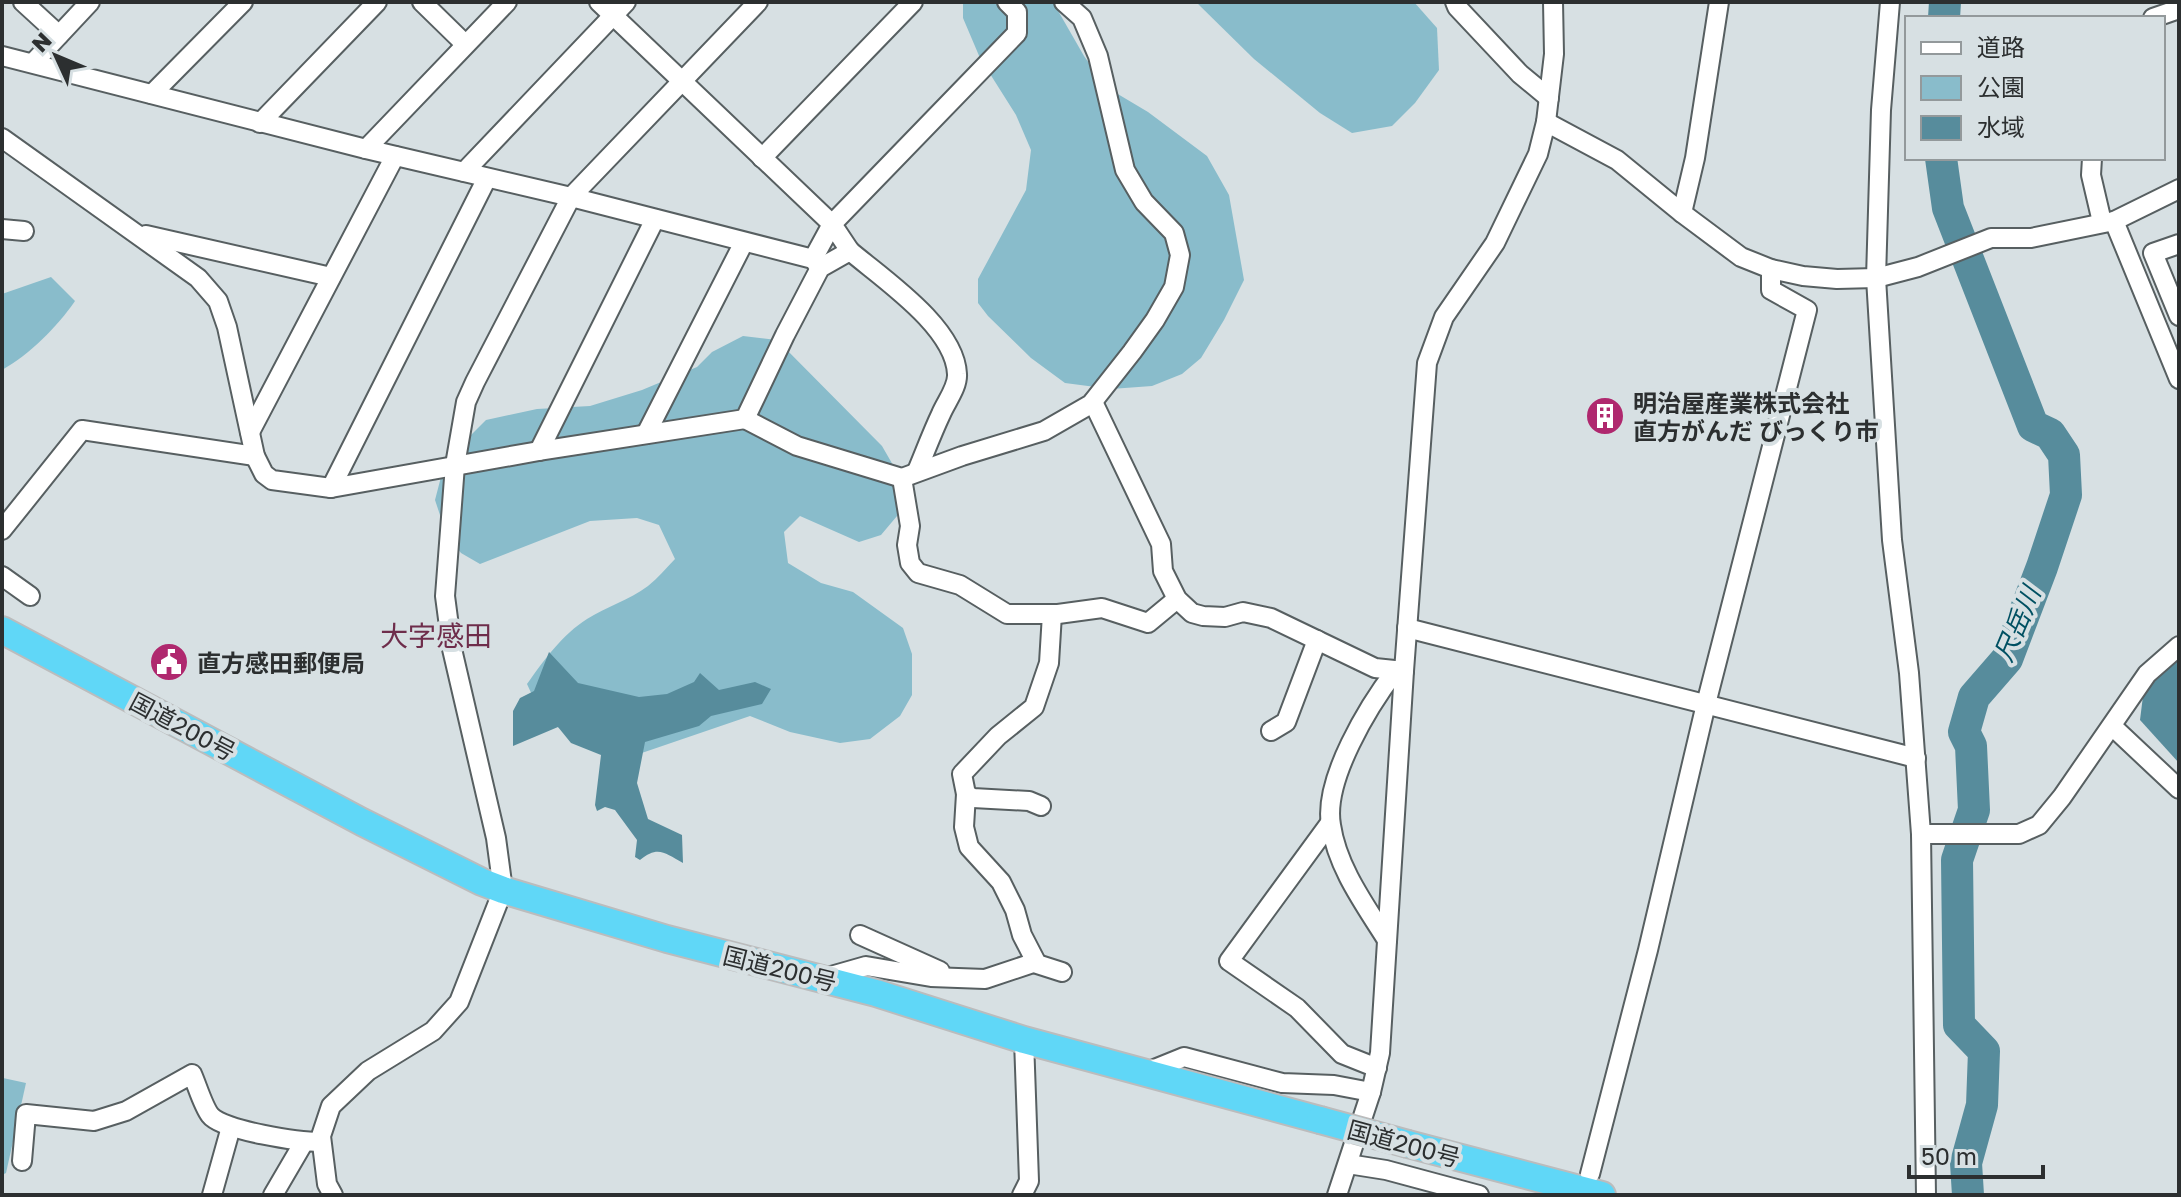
<svg xmlns="http://www.w3.org/2000/svg" width="2181" height="1197" viewBox="0 0 2181 1197" font-family="'Golos Text','Noto Sans JP',sans-serif">
  <style>
    .green { fill: #89bccb }
    .water { fill: #578c9c }
    .lines { fill: none; stroke-linecap: round; stroke-linejoin: round }
    .river { stroke: #578c9c; stroke-width: 32 }
    .minor-casing { stroke: #575f61; stroke-width: 22 }
    .highway-casing { stroke: #bbbcbd; stroke-width: 30 }
    .minor { stroke: #fff; stroke-width: 18 }
    .highway { stroke: #60d7f7; stroke-width: 26 }
    .highway-bridge-casing { stroke: #bbbcbd; stroke-width: 30; stroke-linecap: butt }
    .highway-bridge { stroke: #60d7f7; stroke-width: 26 }
    .labels { text-anchor: middle; dominant-baseline: central; stroke-width: 8; stroke-linejoin: round; paint-order: stroke }
    .poi-label { font-size: 24px; font-weight: bold; fill: #2c2f30; stroke: #d7e0e3; text-anchor: start }
    .street-label { font-size: 24px; fill: #2c2f30; stroke: #d7e0e3 }
    .water-label { font-size: 26px; font-style: italic; fill: #005062; stroke: #d7e0e3 }
    .quarter-label { font-size: 28px; fill: #6e2d4b; stroke: #d7e0e3 }
  </style>
  <rect width="100%" height="100%" fill="#d7e0e3"/>
  <g class="green">
    <polygon points="963,2 1053,2 1084,56 1106,87 1148,112 1207,156 1229,195 1244,280 1224,320 1201,358 1182,374 1152,386 1111,389 1065,383 1031,358 988,316 978,303 978,279 1026,190 1031,150 1016,115 980,58 963,18"/>
    <polygon points="1196,2 1414,2 1437,28 1439,70 1415,103 1392,126 1352,133 1320,113 1254,59"/>
    <path d="M51 277 75 301C57 327 30 354 2 370V294Z"/>
    <path d="M743 336 777 340 882 446 897 472V516L881 535 859 542 800 516 784 532 788 563 821 583 853 592 903 628 912 654V695L900 716 870 739 840 743 790 732 750 716 630 757 580 742 552 723 539 710 527 684C543 661 563 634 587 619 606 607 629 600 648 586 658 578 666 568 675 559L659 525 637 518 590 521 480 564 461 553 446 533 435 500 441 477 464 442 486 420 537 409 590 406 642 390 697 367 712 352Z"/>
    <polygon points="3,1078 26,1083 6,1173 2,1175"/>
  </g>
  <g class="water">
    <path d="M549 652 578 683 639 697 667 694 694 682 700 673 719 690 755 682 771 689 762 704 711 716 699 726 645 742 637 783 648 819 682 835 683 863C665 853 658 845 640 860L635 857 637 840 615 810 605 807 597 811 595 805 601 755 571 743 558 727 513 746V711L520 698 534 691Z"/>
    <polygon points="2179,657 2179,763 2140,720 2144,688"/>
  </g>
  <g class="lines">
    <g class="river">
      <polyline points="1944,18 1945,2"/>
      <polyline points="1941,158 1948,208 2033,426 2050,434 2064,455 2066,495 2042,567 2007,659 1974,697 1964,732 1971,746 1974,810 1957,860 1959,1025 1984,1051 1982,1105 1966,1163 1968,1195"/>
    </g>
    <defs>
      <g id="minor">
        <polyline points="23,2 59,35"/>
        <polyline points="422,2 465,44"/>
        <polyline points="599,2 832,224 813,259"/>
        <polyline points="1455,2 1457,7 1520,74 1549,98"/>
        <polyline points="1890,2 1881,110 1876,278 1892,540 1909,673 1921,834 1926,1195"/>
        <polyline points="2153,18 2179,9"/>
        <polyline points="2,56 366,149 571,197 813,259 820,268"/>
        <polyline points="33,63 90,2"/>
        <polyline points="152,94 243,2"/>
        <polyline points="1546,122 1617,160 1682,213 1741,257 1771,269 1803,276 1837,279 1876,278 1918,267 1991,238 2031,238 2114,221 2179,189"/>
        <polyline points="260,123 377,2"/>
        <path d="M2 138 198 278 218 301 227 327 255 456 264 474 272 480 331 488 539 451 745 419 785 335 820 268 850 251C883 279 955 327 957 374 958 387 946 402 941 414 932 433 925 452 917 471"/>
        <polyline points="366,149 507,2"/>
        <polyline points="762,158 913,2"/>
        <polyline points="2092,158 2091,175 2102,222"/>
        <polyline points="464,172 626,2"/>
        <polyline points="1682,213 1695,158 1719,2"/>
        <polyline points="2114,221 2179,379"/>
        <polyline points="2,229 24,231"/>
        <polyline points="146,235 331,277"/>
        <polyline points="2179,244 2153,253 2179,316"/>
        <polyline points="850,251 832,224 1017,33 1017,12 1007,2"/>
        <polyline points="1093,402 1161,544 1163,571 1177,599 1192,613 1203,616 1225,617 1243,612 1271,618 1375,668 1404,671"/>
        <polyline points="745,419 797,446 902,478 962,456 1044,431 1091,404 1132,352 1155,320 1174,287 1180,255 1174,233 1144,202 1125,170 1098,56 1082,18 1064,2"/>
        <polyline points="250,432 395,156"/>
        <polyline points="646,434 744,242"/>
        <polyline points="539,451 655,219"/>
        <polyline points="902,478 910,526 907,545 910,563 918,573 960,585 1007,614 1058,614 1102,608 1148,623 1177,599"/>
        <polyline points="331,488 487,178"/>
        <polyline points="2,530 82,430 255,456"/>
        <polyline points="2,576 30,596"/>
        <polyline points="1407,628 1916,758"/>
        <polyline points="2112,726 2179,789"/>
        <polyline points="1271,731 1286,722 1317,640"/>
        <polyline points="966,794 964,827 969,847 1001,882 1015,910 1022,935 1037,964 1062,972"/>
        <polyline points="1041,806 1029,801 973,798 966,794 962,774 998,736 1034,707 1049,663 1052,614"/>
        <polyline points="1330,823 1229,961 1297,1008 1342,1054 1377,1068"/>
        <polyline points="1921,834 2019,834 2039,825 2062,797 2147,674 2179,646"/>
        <polyline points="860,935 940,971"/>
        <path d="M1387 940C1365 905 1337 867 1331 825 1323 780 1369 705 1396 670"/>
        <polyline points="824,978 866,966 931,977 985,979 1036,962"/>
        <polyline points="1147,1072 1184,1057 1282,1083 1334,1085 1371,1092"/>
        <path d="M22 1161 26 1114 94 1121 126 1111 192 1074C197 1085 203 1106 210 1115 222 1131 301 1142 321 1142"/>
        <polyline points="1348,1164 1386,1170 1479,1195"/>
        <polyline points="1590,1174 1648,950 1706,704 1807,310 1771,290 1771,269"/>
        <polyline points="212,1195 231,1127"/>
        <polyline points="273,1195 304,1142"/>
        <polyline points="333,1195 327,1184 321,1136 331,1106 368,1071 433,1031 459,1002 503,890 496,838 452,649 445,596 455,465 466,402 475,382 571,197 758,2"/>
        <polyline points="1022,1195 1029,1181 1024,1040"/>
        <polyline points="1337,1195 1371,1092 1380,1053 1404,671 1427,363 1444,317 1495,243 1538,154 1546,122 1554,54 1553,2"/>
      </g>
      <g id="highway">
        <polyline points="2,630 362,822 482,882 503,890 667,939 876,993 1024,1040 1320,1120"/>
        <polyline points="1408,1144 1602,1195"/>
      </g>
    </defs>
    <use href="#minor" class="minor-casing"/>
    <use href="#highway" class="highway-casing"/>
    <use href="#minor" class="minor"/>
    <use href="#highway" class="highway"/>
    <defs>
      <polyline id="highway-bridge" points="1320,1120 1408,1144"/>
    </defs>
    <use href="#highway-bridge" class="highway-bridge-casing"/>
    <use href="#highway-bridge" class="highway-bridge"/>
  </g>
  <defs>
    <symbol id="building-disc" viewBox="-11 -11 22 22"><circle r="9.5" fill="#af286e" stroke="#d7e0e3"/><path d="M-4-6H4V6H1V3H-1V6H-4ZM-2.5-4.3h1.7v1.8h-1.7ZM.8-4.3h1.7v1.8H.8ZM-2.5-1h1.7V.8h-1.7ZM.8-1h1.7V.8H.8Z" fill="#fff"/></symbol>
    <symbol id="civic-disc" viewBox="-11 -11 22 22"><circle r="9.5" fill="#af286e" stroke="#d7e0e3"/><path d="M-.6-6.5H3V-4.5H.6V-3L4-1V1h2V6H-6V1h2V-1L-.6-3ZM-1.2 2.5V6h2.4V2.5Z" fill="#fff"/></symbol>
  </defs>
  <g fill-rule="evenodd">
    <use href="#building-disc" x="1583" y="394" width="44" height="44"/>
    <use href="#civic-disc" x="147" y="640" width="44" height="44"/>
  </g>
  <g class="labels">
    <g class="poi-label">
      <text x="1633" y="402">明治屋産業株式会社<tspan x="1633" dy="28">直方がんだ びっくり市</tspan></text>
      <text x="197" y="662">直方感田郵便局</text>
    </g>
    <g class="street-label">
      <text transform="translate(183 726) rotate(28)">国道200号</text>
      <text transform="translate(780 968) rotate(14)">国道200号</text>
      <text transform="translate(1404 1143) rotate(15)">国道200号</text>
    </g>
    <g class="water-label">
      <text transform="translate(2017 624) rotate(-67)">尺岳川</text>
    </g>
    <g class="quarter-label">
      <text x="436" y="635">大字感田</text>
    </g>
  </g>
  <rect width="2181" height="1197" fill="none" stroke="#2c2f30" stroke-width="8"/>
  <rect x="1905" y="16" width="260" height="144" fill="#d7e0e3" stroke="#93999b" stroke-width="2"/>
  <rect x="1921" y="42" width="40" height="12" fill="#ffffff" stroke="#93999b" stroke-width="2"/>
  <text x="1977" y="56" font-size="24" fill="#2c2f30">道路</text>
  <rect x="1921" y="76" width="40" height="24" fill="#89bccb" stroke="#93999b" stroke-width="2"/>
  <text x="1977" y="96" font-size="24" fill="#2c2f30">公園</text>
  <rect x="1921" y="116" width="40" height="24" fill="#578c9c" stroke="#93999b" stroke-width="2"/>
  <text x="1977" y="136" font-size="24" fill="#2c2f30">水域</text>
  <g transform="translate(56 56) rotate(314)" stroke="#d7e0e3" stroke-width="6" paint-order="stroke">
  <path d="M0-6L14 30L0 20L-14 30Z" fill="#2c2f30"/>
  <text y="-12" font-size="22" font-weight="bold" text-anchor="middle" fill="#2c2f30">N</text>
  </g>
  <path d="M1909 1165v12h134v-12" fill="none" stroke="#2c2f30" stroke-width="4"/>
  <text x="1921" y="1165" font-size="24" fill="#2c2f30" stroke="#d7e0e3" stroke-width="6" paint-order="stroke">50 m</text>
</svg>
